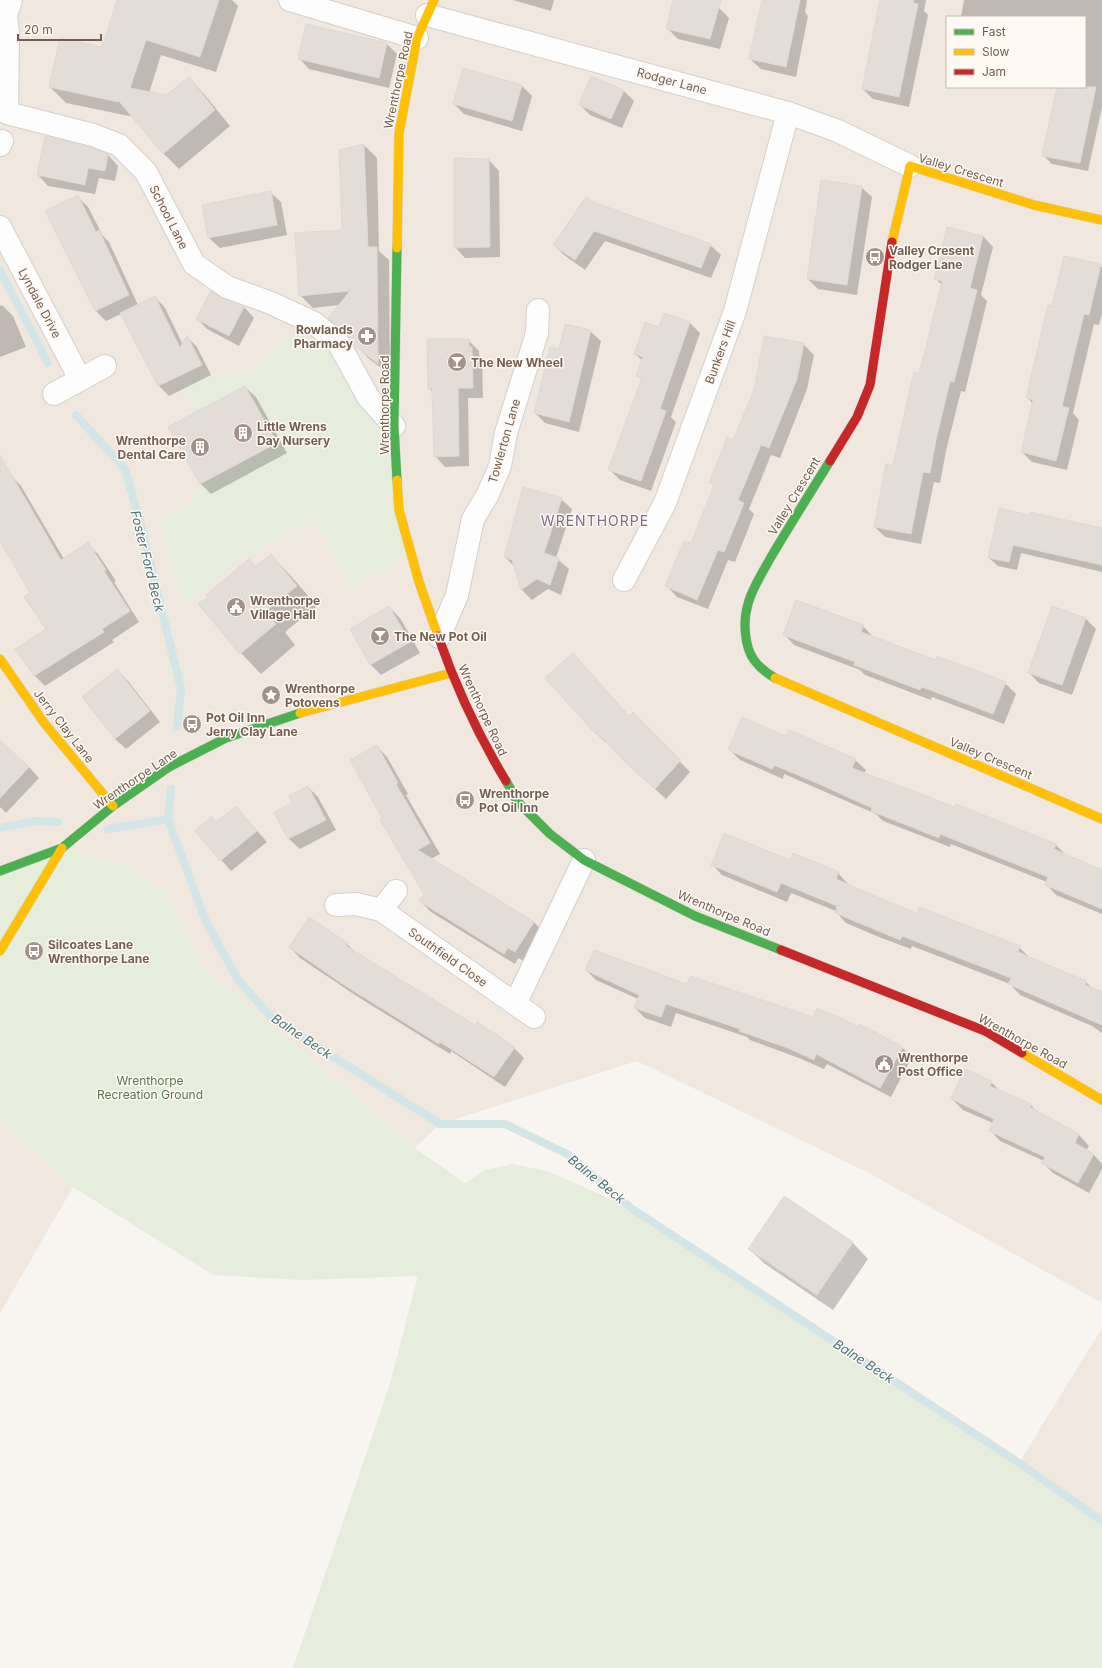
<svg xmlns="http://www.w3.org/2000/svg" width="1102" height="1668" viewBox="0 0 1102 1668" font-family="Inter,sans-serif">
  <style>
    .residential { fill: #f0e7df; fill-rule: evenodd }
    .green { fill: #e6eddc }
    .shadow { fill: #0003 }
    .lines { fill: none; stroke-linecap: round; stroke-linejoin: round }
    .stream { stroke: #d3e5e7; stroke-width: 8 }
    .building { fill: #e4ddd7; stroke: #e0d8d2 }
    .street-casing { stroke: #d5d0cb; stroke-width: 24 }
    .fast-casing { stroke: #d6d0cb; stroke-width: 10 }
    .slow-casing { stroke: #d6d0cb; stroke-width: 10 }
    .jam-casing { stroke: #d6d0cb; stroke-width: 10 }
    .street { stroke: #fefdfd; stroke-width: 22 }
    .fast { stroke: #4caf50; stroke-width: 9 }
    .slow { stroke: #ffc107; stroke-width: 9 }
    .jam { stroke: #c62828; stroke-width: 9 }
    .labels { text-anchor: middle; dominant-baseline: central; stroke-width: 3; stroke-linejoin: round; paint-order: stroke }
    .street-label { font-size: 12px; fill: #745e51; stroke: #fef9f3 }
    .poi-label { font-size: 12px; font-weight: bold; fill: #745e51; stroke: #fef9f3; text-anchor: start }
    .park-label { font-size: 12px; fill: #58784b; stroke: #fef9f3 }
    .water-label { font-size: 13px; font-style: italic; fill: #4a757e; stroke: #fef9f3 }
    .quarter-label { font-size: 14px; letter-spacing: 1px; fill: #836a8f; stroke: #fef9f3 }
  </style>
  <rect width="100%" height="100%" fill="#f8f4f0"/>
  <g class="residential">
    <path d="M0 0H1102V1303L867 1172 637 1061 440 1124 415 1148 204 968 165 892 0 871ZM947 17H1085V87H947Z"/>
    <polygon points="0,1120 73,1187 0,1313"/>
    <polygon points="1102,1328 1102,1521 1019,1463"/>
  </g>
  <g class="green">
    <polygon points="312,335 339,344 394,426 411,556 351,586 312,517 260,551 240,558 184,605 159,521 166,519 194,504 190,492 279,444 245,386 201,411 195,412 182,384 205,378 244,372 257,367 278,343 294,336"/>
    <polygon points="62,848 131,867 165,892 204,968 415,1148 465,1183 485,1170 513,1164 550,1172 631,1208 1019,1463 1102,1521 1102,1668 293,1668 389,1387 418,1276 301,1280 213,1275 73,1187 0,1120 0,871"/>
  </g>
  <g class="shadow">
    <polygon points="118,0 232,0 238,6 216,72 161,55 149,93 166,96 189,78 204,94 230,126 179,169 163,153 134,117 66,103 50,87 103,48"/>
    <polygon points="513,0 554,0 551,11"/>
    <polygon points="674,0 690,0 718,7 729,18 720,49 678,39 667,28"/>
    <polygon points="763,0 807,0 805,12 808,16 796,77 761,69 750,59"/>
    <polygon points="882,0 926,0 924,11 928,15 909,107 873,99 863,89"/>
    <polygon points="964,0 1102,0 1102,107 1088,171 1052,164 1043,155 1058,87 1085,87 1085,17 961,17"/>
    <polygon points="387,44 397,54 389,88 309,69 299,58"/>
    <polygon points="522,86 532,96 522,131 464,114 454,104"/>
    <polygon points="623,90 634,101 622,128 590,115 580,105"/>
    <polygon points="364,145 377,158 379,251 389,260 390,375 368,358 351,338 329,318 339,305 313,308 300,295 343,231"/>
    <polygon points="108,155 118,166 115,181 99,178 95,194 48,186 38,175"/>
    <polygon points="489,160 499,171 500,257 465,258 455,247"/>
    <polygon points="861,187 872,197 857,295 818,289 808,279"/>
    <polygon points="270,192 281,202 287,235 220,248 209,238 203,205"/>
    <polygon points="78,197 88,207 103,236 109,242 138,305 155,297 165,308 183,345 187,337 197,347 211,375 169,396 159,386 121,314 106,321 96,311"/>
    <polygon points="596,204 710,245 721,255 711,278 605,241 585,270 564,255 554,245"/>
    <polygon points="983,236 993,247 981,295 987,301 965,392 961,391 946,451 940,483 934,482 921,544 885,537 875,527 920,375 942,285 936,279"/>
    <polygon points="1100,265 1102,267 1102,313 1099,325 1094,324 1073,413 1079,420 1067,470 1032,462 1022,452 1033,404 1027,397 1053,307"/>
    <polygon points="222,300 244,307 254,318 239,346 207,329 197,318"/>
    <polygon points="2,305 13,316 26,347 0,357 0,306"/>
    <polygon points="690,323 700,333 671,417 676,422 651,491 620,480 610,470 642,380 638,376 643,361 635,354 660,329"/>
    <polygon points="590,331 601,341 579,432 545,423 535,413 560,350"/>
    <polygon points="468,340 479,351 479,355 482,359 483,398 468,398 469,466 445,467 435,456 433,393 429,388"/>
    <polygon points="803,344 814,355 807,389 780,458 771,455 749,509 754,514 735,562 728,560 708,609 677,597 667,586 691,544 715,487 710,482 734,441"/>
    <polygon points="245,387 256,397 287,453 211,494 200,483"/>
    <polygon points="0,464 21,486 64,559 87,544 98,554 116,581 114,582 139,622 112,640 114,642 45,686 35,676 17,649 47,629 31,593 0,539"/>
    <polygon points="561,499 572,509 556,558 569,569 561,595 548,589 532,600 522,590 515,567 505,557"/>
    <polygon points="1030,516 1102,529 1102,572 1021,553 1017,570 998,566 989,558"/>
    <polygon points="271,555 291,576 317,606 285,632 295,645 261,674 241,653 257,567"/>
    <polygon points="796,601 863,626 874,638 936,661 1005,683 1016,694 1004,724 932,697 931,700 865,675 860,670 794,645 784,634"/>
    <polygon points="389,607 400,618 420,653 381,675 371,665 351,629"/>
    <polygon points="1053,607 1086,619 1096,629 1072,695 1039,683 1029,673"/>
    <polygon points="573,654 629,717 633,713 690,772 666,799 636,772 606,741 605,742 594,731"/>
    <polygon points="117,670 128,681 160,722 126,749 115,739"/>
    <polygon points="787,738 855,760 866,770 864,773 955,809 957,806 1056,845 1067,856 1102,871 1102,914 1056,895 1046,884 1047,882 951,844 950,847 883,821 876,814 784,774 783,779 740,760 729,749"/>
    <polygon points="377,746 387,757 408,794 406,795 440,854 431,859 534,922 544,933 526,962 518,958 515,964 431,912 420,901 425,894 384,818"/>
    <polygon points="0,752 29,767 39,778 6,813 0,807"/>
    <polygon points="308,787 318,797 336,830 300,849 289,839 275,813 294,803"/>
    <polygon points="236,807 267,842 231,871 196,831 212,818 217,823"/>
    <polygon points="790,862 838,873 848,884 848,885 918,914 1019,947 1030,958 1086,982 1093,989 1102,993 1102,1033 1092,1026 1020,995 1010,984 912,946 911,949 879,937 846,923 836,912 836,911 791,893 787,902 722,875 712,864"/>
    <polygon points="347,944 357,954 475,1027 514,1048 524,1058 505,1087 451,1051 450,1054 355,995 300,958 290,947"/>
    <polygon points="586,970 688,985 902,1047 912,1057 891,1097 827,1064 824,1069 799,1058 750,1040 747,1037 676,1013 671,1027 645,1018 635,1008 638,999 596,980"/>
    <polygon points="991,1082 1001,1092 1031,1105 1038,1113 1079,1135 1089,1146 1086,1151 1094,1155 1102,1164 1102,1169 1089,1193 1053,1173 1043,1163 1044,1161 1000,1141 990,1130 993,1123 963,1110 952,1099"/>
    <polygon points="784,1197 853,1243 868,1259 833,1310 765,1264 749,1249"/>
  </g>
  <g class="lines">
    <g class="stream">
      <polyline points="0,270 48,363"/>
      <polyline points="76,415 125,469 141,525 181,689 177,726"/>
      <polyline points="171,789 168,819 206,922 238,980 272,1018 440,1124 505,1124 569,1155 631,1208 1019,1463 1102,1521"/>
      <polyline points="0,828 36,821 58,822"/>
      <polyline points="108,829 168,819"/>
    </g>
  </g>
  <g class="building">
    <polygon points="117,0 219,0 200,57 146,40 130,88 166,95 189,77 215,110 163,154 118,100 118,102 49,87 60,38 102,47"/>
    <polygon points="673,0 721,0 710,39 666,29"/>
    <polygon points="762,0 800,0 786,67 749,59"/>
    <polygon points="880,0 914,0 913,3 918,4 899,97 862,89"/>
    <polygon points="306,24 387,43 379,78 298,59"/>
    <polygon points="463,68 522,85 512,121 453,104"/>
    <polygon points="591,76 624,90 611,119 579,105"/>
    <polygon points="1057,87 1096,87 1080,163 1042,156"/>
    <polygon points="45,136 89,147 108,154 105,171 88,168 85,185 37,175"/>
    <polygon points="364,144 368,247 377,247 378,364 354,345 347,335 328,318 350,291 299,296 295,233 342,230 339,150"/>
    <polygon points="454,158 489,159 490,247 454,248"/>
    <polygon points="821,180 862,186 847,285 807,279"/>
    <polygon points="271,191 277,225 208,238 202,205"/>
    <polygon points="78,195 96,232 99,230 129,295 95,311 45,211"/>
    <polygon points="586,197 596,203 711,244 701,268 594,231 575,260 553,245"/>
    <polygon points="947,227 983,236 970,288 977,290 954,382 950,381 936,440 930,473 923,472 911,534 874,527 886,464 893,465 914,372 919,373 927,343 942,281 934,279"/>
    <polygon points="1064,256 1101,264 1089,315 1084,314 1062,406 1069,408 1056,461 1021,452 1033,400 1026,398 1048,305 1052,306"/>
    <polygon points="211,291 223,299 244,307 229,336 196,319"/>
    <polygon points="155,296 180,348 187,335 202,365 158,386 120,313"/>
    <polygon points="664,313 690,322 660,409 666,411 641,481 608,470 642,378 636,376 643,357 634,354 645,322 659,327"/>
    <polygon points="565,324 591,330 569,422 534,413 550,347 559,349"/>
    <polygon points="764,336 804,343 797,379 769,448 761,445 738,500 744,503 734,528 724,552 718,550 697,600 665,586 684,541 691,543 714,485 709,483 727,437 733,440 754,390"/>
    <polygon points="427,339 469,339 469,347 472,347 473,388 458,388 459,456 434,457 432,389 428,389"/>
    <polygon points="245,386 277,443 200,484 168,427"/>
    <polygon points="0,455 61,560 88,542 106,570 104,571 130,611 102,629 104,632 34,676 15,649 46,629 24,597 30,593 0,541"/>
    <polygon points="523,487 562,498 544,553 559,558 550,585 537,579 521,590 512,560 504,557"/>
    <polygon points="999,508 1029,515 1030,512 1102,528 1102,565 1013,545 1009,562 988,558"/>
    <polygon points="271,554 297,586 265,612 276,624 240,654 198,604 208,597 206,595 249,559 256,566"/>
    <polygon points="796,600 864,625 861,632 936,660 937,656 1006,682 993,714 922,687 920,690 854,665 855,662 783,635"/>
    <polygon points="389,606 410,642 370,665 350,629"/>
    <polygon points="1052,606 1086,618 1062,685 1028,673"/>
    <polygon points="573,653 629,716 633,712 681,760 655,789 624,761 595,731 594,732 545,678"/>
    <polygon points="117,669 150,711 115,739 82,697"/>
    <polygon points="742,717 786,736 789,730 856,759 852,768 955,807 956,804 1056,844 1054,849 1102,870 1102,909 1045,885 1048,877 940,834 939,838 871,811 872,808 819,784 774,765 772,769 728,750"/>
    <polygon points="0,740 29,767 0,798"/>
    <polygon points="377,745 398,783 396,784 430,843 418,850 534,922 515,952 508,948 504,954 419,901 424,894 380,820 382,818 350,760"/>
    <polygon points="308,786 326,820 288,839 274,812 292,803 289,796"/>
    <polygon points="236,806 257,831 220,861 195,831 212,816 216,822"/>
    <polygon points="724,833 790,860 793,853 839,872 836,879 879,898 917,913 919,907 1020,946 1018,952 1086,981 1085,985 1102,992 1102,1025 1008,984 1011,978 902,936 900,940 835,913 837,906 803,892 781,883 777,892 711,865"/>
    <polygon points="309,917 348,943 346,946 475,1025 477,1022 515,1047 494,1077 440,1042 439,1044 344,985 289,947"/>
    <polygon points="594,950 687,984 690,976 813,1017 817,1008 858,1026 860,1024 903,1047 880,1088 816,1054 814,1060 788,1048 739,1031 740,1029 666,1004 661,1017 634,1008 639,995 585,970"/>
    <polygon points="965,1069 992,1081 990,1086 1031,1104 1030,1107 1079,1134 1075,1143 1094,1154 1078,1183 1041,1163 1045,1157 989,1131 994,1119 951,1099"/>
    <polygon points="784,1196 853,1242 817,1295 748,1249"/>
  </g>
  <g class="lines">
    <defs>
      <g id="street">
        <polyline points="11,0 6,15 8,33 7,113 93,135 119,145 146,172 194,264 227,287 271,303 314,323 339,344 368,397 394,426"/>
        <polyline points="290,0 417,38"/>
        <polyline points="427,15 788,113 838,131 910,166"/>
        <polyline points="0,145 2,141"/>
        <polyline points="0,227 80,379"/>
        <polyline points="54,394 105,366"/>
        <polyline points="624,580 665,503 735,311 788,113"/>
        <polyline points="439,637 457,595 473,519 487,496 500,466 506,433 537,333 538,310"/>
        <polyline points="336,905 356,904 381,910 534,1017"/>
        <polyline points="381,910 396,891"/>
        <polyline points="515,1004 584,860"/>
      </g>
      <g id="fast">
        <polyline points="397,248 394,426 397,480"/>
        <path d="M775 678C768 674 759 667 754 660 744 646 743 620 748 604 752 588 763 572 771 557 790 525 810 493 830 461"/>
        <polyline points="506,781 517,801 550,834 584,860 695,916 781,950"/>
        <polyline points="0,871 62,848 113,806 169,767 226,738 300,713"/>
      </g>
      <g id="slow">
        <polyline points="892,242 910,166 1034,205 1102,220"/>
        <polyline points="397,248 399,133 417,38 434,0"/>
        <polyline points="397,480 399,510 419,582 438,636"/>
        <polyline points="0,659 45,724 113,806"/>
        <polyline points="775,678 1102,819"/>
        <polyline points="300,713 451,673"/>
        <polyline points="0,951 62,848"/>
        <polyline points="1022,1053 1102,1100"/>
      </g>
      <g id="jam">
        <polyline points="830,461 857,417 870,385 892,242"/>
        <path d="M438 636C456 687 478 735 506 781"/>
        <polyline points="781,950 985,1031 1022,1053"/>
      </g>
    </defs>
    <use href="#street" class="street-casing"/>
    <use href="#fast" class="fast-casing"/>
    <use href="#slow" class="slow-casing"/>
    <use href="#jam" class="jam-casing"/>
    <use href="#street" class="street"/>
    <use href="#fast" class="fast"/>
    <use href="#slow" class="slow"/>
    <use href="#jam" class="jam"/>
  </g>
  <defs>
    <symbol id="bus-disc" viewBox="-11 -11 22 22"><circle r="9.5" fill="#a29289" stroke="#fef9f3"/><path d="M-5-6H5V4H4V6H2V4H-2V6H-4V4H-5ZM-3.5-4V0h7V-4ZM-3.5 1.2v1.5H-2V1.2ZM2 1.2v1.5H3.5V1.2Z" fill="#fff"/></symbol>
    <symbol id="pharmacy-disc" viewBox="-11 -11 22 22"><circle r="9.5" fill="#a29289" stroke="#fef9f3"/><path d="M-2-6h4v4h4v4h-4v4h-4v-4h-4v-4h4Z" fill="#fff"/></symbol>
    <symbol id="bar-disc" viewBox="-11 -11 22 22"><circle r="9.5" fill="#a29289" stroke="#fef9f3"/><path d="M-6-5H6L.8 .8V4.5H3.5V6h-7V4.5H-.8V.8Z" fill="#fff"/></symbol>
    <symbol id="building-disc" viewBox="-11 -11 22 22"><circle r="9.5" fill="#a29289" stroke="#fef9f3"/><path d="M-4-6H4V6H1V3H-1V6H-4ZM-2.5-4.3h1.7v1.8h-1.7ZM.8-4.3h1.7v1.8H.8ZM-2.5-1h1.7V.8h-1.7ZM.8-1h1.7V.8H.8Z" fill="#fff"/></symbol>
    <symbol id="civic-disc" viewBox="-11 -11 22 22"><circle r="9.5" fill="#a29289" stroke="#fef9f3"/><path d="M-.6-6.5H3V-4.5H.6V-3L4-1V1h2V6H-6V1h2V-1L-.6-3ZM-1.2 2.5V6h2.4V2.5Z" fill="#fff"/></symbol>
    <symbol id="sight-disc" viewBox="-11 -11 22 22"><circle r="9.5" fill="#a29289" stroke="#fef9f3"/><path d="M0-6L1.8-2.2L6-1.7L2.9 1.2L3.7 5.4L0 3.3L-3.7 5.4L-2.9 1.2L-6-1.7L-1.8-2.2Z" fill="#fff"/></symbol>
  </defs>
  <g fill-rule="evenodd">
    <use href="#bus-disc" x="864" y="246" width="22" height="22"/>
    <use href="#pharmacy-disc" x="356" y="325" width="22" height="22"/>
    <use href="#bar-disc" x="446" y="351" width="22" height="22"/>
    <use href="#building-disc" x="232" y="422" width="22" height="22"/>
    <use href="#building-disc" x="189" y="436" width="22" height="22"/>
    <use href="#civic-disc" x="225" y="596" width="22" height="22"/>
    <use href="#bar-disc" x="369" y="625" width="22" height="22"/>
    <use href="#sight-disc" x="260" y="684" width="22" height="22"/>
    <use href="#bus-disc" x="181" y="713" width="22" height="22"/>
    <use href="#bus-disc" x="454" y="789" width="22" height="22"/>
    <use href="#bus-disc" x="23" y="940" width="22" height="22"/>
    <use href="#civic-disc" x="873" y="1053" width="22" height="22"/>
  </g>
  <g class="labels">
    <g class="street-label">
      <text transform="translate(398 80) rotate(-78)">Wrenthorpe Road</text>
      <text transform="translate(672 81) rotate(15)">Rodger Lane</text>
      <text transform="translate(961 170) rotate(17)">Valley Crescent</text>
      <text transform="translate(169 217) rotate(63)">School Lane</text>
      <text transform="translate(40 303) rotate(62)">Lyndale Drive</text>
      <text transform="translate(720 352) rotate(-70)">Bunkers Hill</text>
      <text transform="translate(384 405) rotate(-90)">Wrenthorpe Road</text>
      <text transform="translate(504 441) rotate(-74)">Towlerton Lane</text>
      <text transform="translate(794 496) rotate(-59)">Valley Crescent</text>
      <text transform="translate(483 710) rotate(65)">Wrenthorpe Road</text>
      <text transform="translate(64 726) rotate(52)">Jerry Clay Lane</text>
      <text transform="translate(991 758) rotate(23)">Valley Crescent</text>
      <text transform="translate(135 779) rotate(-34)">Wrenthorpe Lane</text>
      <text transform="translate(724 913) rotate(23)">Wrenthorpe Road</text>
      <text transform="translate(448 957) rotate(35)">Southfield Close</text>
      <text transform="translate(1023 1041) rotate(29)">Wrenthorpe Road</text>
    </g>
    <g class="poi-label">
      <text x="889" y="250">Valley Cresent<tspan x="889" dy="14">Rodger Lane</tspan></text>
      <text x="353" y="329" text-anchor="end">Rowlands<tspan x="353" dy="14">Pharmacy</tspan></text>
      <text x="471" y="362">The New Wheel</text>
      <text x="257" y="426">Little Wrens<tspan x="257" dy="14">Day Nursery</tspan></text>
      <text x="186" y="440" text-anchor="end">Wrenthorpe<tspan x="186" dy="14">Dental Care</tspan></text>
      <text x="250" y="600">Wrenthorpe<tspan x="250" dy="14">Village Hall</tspan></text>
      <text x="394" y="636">The New Pot Oil</text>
      <text x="285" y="688">Wrenthorpe<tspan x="285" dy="14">Potovens</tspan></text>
      <text x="206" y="717">Pot Oil Inn<tspan x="206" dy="14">Jerry Clay Lane</tspan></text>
      <text x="479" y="793">Wrenthorpe<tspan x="479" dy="14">Pot Oil Inn</tspan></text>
      <text x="48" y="944">Silcoates Lane<tspan x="48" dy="14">Wrenthorpe Lane</tspan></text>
      <text x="898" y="1057">Wrenthorpe<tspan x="898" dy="14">Post Office</tspan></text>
    </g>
    <g class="park-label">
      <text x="150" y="1080">Wrenthorpe<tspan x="150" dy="14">Recreation Ground</tspan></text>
    </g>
    <g class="water-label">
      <text transform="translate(148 561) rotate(76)">Foster Ford Beck</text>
      <text transform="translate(302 1036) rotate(34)">Balne Beck</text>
      <text transform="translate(597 1179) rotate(39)">Balne Beck</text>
      <text transform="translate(864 1361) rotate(33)">Balne Beck</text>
    </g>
    <g class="quarter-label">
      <text x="595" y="520">WRENTHORPE</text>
    </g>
  </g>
  <rect x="946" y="16" width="140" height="72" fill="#fef9f3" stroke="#c7bbb2"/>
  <rect x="954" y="29" width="20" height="6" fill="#4caf50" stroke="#c7bbb2"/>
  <text x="982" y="36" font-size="12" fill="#745e51">Fast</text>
  <rect x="954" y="49" width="20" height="6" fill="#ffc107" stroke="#c7bbb2"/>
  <text x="982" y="56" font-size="12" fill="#745e51">Slow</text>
  <rect x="954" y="69" width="20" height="6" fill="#c62828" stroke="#c7bbb2"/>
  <text x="982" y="76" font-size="12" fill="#745e51">Jam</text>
  <path d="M18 34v6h83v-6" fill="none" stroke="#745e51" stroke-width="2"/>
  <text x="24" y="34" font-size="12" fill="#745e51" stroke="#fef9f3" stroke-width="3" paint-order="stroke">20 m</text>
</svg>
